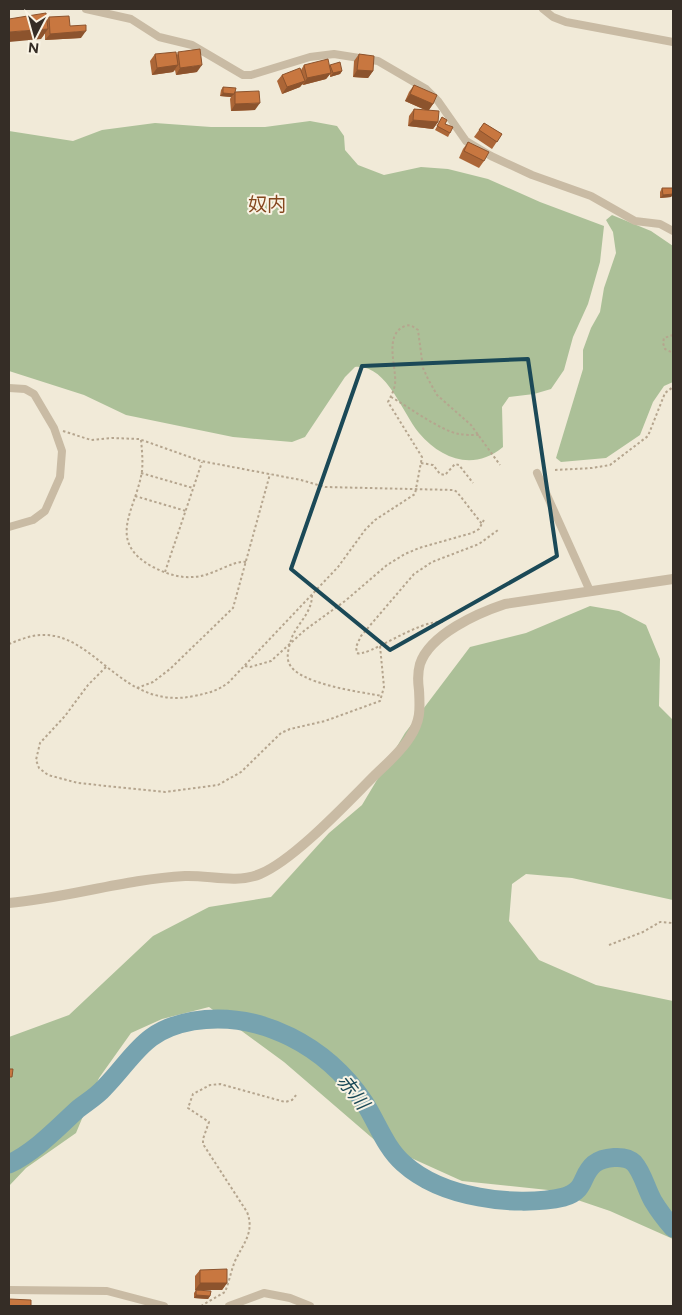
<svg xmlns="http://www.w3.org/2000/svg" width="682" height="1315" viewBox="0 0 682 1315" font-family="Figtree,'Noto Sans JP',sans-serif">
  <style>
    .green { fill: #acc098 }
    .lines { fill: none; stroke-linecap: round; stroke-linejoin: round }
    .river { stroke: #77a3af; stroke-width: 19 }
    .path { stroke: #b5a58e; stroke-width: 2; stroke-dasharray: 2.5 2.5; stroke-linecap: butt }
    .minor { stroke: #c9bba4; stroke-width: 8 }
    .tertiary { stroke: #c9bba4; stroke-width: 10 }
    .wall { fill: #ac6637 }
    .shaded-wall { fill: #8c532d }
    .building { fill: #c87740; stroke: #8c532d }
    .marked { fill: none; stroke: #1b4957; stroke-width: 4; stroke-linejoin: round }
    .labels { text-anchor: middle; dominant-baseline: central; stroke-width: 4; stroke-linejoin: round; paint-order: stroke }
    .neighbourhood-label { font-size: 19px; fill: #85471e; stroke: #f9f3e4 }
    .water-label { font-size: 19px; font-style: italic; fill: #1b4957; stroke: #f9f3e4 }
  </style>
  <rect width="100%" height="100%" fill="#f1ead8"/>
  <g class="green">
    <path d="M310 121 337 126 344 136 345 150 358 165 384 175 421 167 448 169 488 179 540 202 604 226 600 262 588 304 573 337 564 370 551 389 534 394 509 397 502 407 503 447C474 471 442 460 419 433 402 413 387 364 355 367L345 377 305 437 292 442 233 437 126 415 84 395 9 371V131L73 141 102 130 155 123 211 127H265Z"/>
    <polygon points="612,215 651,231 673,246 673,382 664,386 653,402 640,435 606,458 561,462 556,458 583,369 583,350 591,328 600,312 604,288 616,253 613,232 606,220"/>
    <polygon points="590,606 619,611 646,625 660,659 659,706 673,720 673,900 572,878 526,874 512,884 509,921 539,960 596,985 673,1001 673,1239 610,1211 548,1190 462,1181 378,1143 284,1062 209,1007 162,1019 131,1033 99,1078 76,1133 26,1168 9,1186 9,1037 69,1015 153,936 209,907 271,897 329,833 362,805 405,733 470,647 526,633"/>
  </g>
  <g class="lines">
    <path class="river" d="M9 1164C36 1151 56 1129 78 1109 87 1102 97 1096 104 1088 136 1055 143 1030 193 1021 261 1010 327 1047 364 1102 377 1122 385 1147 403 1163 424 1182 451 1192 479 1197 504 1202 539 1203 564 1197 587 1190 580 1176 594 1164 603 1157 625 1154 634 1163 643 1173 646 1189 653 1201 659 1211 666 1220 673 1228"/>
    <g class="path">
      <polyline points="673,335 664,338 663,343 665,349 673,353"/>
      <path d="M391 397C409 407 439 430 459 434 465 435 472 435 479 435"/>
      <polyline points="63,431 91,440 112,438 139,439 201,461 301,480 325,487 454,490 457,492 482,524"/>
      <path d="M141 440C142 450 143 461 142 471 136 510 105 541 153 567 165 573 178 578 192 577 212 577 232 560 246 562"/>
      <polyline points="421,463 433,465 440,474 445,475 455,464 459,465 473,483"/>
      <polyline points="555,470 592,468 610,465 648,436 665,393 673,387"/>
      <polyline points="141,473 193,488"/>
      <polyline points="135,496 186,511"/>
      <polyline points="165,572 202,462"/>
      <path d="M312 595C312 614 296 624 291 640 289 646 286 657 289 663 297 684 361 692 382 696"/>
      <path d="M443 622C419 619 367 658 357 653L356 647 361 636 414 574 432 562 479 544 498 530"/>
      <path d="M9 644C19 640 31 635 42 635 96 633 122 711 194 696 208 693 218 691 229 682L338 567 365 530 375 520 415 494 422 457 388 402C391 396 394 391 395 384 397 367 383 335 405 326 410 324 414 327 418 330L423 368 428 379 437 395 471 425 500 465"/>
      <polyline points="245,666 250,667 271,661 305,630 345,601 387,565 405,554 419,548 472,533 479,529 485,518"/>
      <polyline points="106,667 88,685 65,716 40,743 36,760 39,768 48,775 78,783 165,792 218,785 241,772 281,733 290,729 325,721 380,701 384,687 380,646"/>
      <polyline points="137,688 153,682 170,669 233,608 270,474"/>
      <polyline points="609,945 643,932 660,922 673,923"/>
      <path d="M201 1306 225 1292C229 1282 231 1271 235 1261 243 1244 255 1232 247 1212L203 1144V1139L209 1122 188 1108 193 1094 210 1085 220 1084 285 1102 292 1100 297 1094"/>
    </g>
    <g class="minor">
      <polyline points="86,9 131,19 159,37 192,45 243,75 251,75 310,57 334,54 378,61 426,89 438,101 466,141 491,156 532,175 591,196 635,221 660,224 673,231"/>
      <polyline points="543,9 553,17 566,22 673,42"/>
      <polyline points="9,388 25,389 34,394 54,428 62,451 60,477 45,511 33,520 9,527"/>
      <polyline points="537,473 590,591"/>
      <polyline points="9,1290 107,1291 164,1306"/>
      <polyline points="229,1306 264,1293 290,1298 310,1306"/>
    </g>
    <path class="tertiary" d="M9 903C67 898 126 879 185 876 210 875 235 884 260 874 294 860 347 803 374 776 386 764 401 752 410 737 421 720 420 709 419 690 418 683 418 671 420 664 430 634 478 613 505 604L673 579"/>
  </g>
  <g class="wall">
    <polygon points="49,17 70,26 81,38 45,40 45,33 41,39 47,20"/>
    <polygon points="178,52 197,72 176,75 175,70 173,72 152,75 150,61 155,54 177,55"/>
    <polygon points="359,54 373,71 368,78 353,77 354,61"/>
    <polygon points="304,65 329,66 330,65 342,71 340,74 330,77 330,74 326,79 303,85 302,84 300,87 282,94 277,81 282,75 301,70"/>
    <polygon points="414,85 433,104 429,110 438,122 433,129 408,126 409,116 414,109 425,110 405,101 409,92"/>
    <polygon points="223,87 236,92 255,110 231,111 230,99 231,97 220,96 221,90"/>
    <polygon points="442,117 450,133 448,137 435,130"/>
    <polygon points="484,123 502,134 492,149 474,137"/>
    <polygon points="468,142 484,161 479,168 459,158 463,149"/>
    <polygon points="662,188 673,194 671,197 660,198 660,192"/>
    <polygon points="200,1270 227,1283 222,1290 199,1290 210,1296 208,1299 194,1298 194,1293 196,1290 195,1290 195,1276"/>
  </g>
  <g class="shaded-wall">
    <polygon points="48,29 41,39 9,42 9,32"/>
    <polygon points="86,31 81,38 45,40 50,34"/>
    <polygon points="178,65 173,72 152,75 157,68"/>
    <polygon points="202,65 197,72 176,75 180,68"/>
    <polygon points="357,70 373,71 368,78 353,77"/>
    <polygon points="342,71 340,74 330,77 333,73"/>
    <polygon points="331,73 326,79 303,85 307,78"/>
    <polygon points="305,81 300,87 282,94 287,87"/>
    <polygon points="223,93 234,94 231,97 220,96"/>
    <polygon points="410,94 433,104 428,111 405,101"/>
    <polygon points="260,103 255,110 231,111 235,104"/>
    <polygon points="413,120 438,122 433,129 408,126"/>
    <polygon points="673,194 671,197 660,198 663,195"/>
    <polygon points="200,1283 227,1283 222,1290 195,1290"/>
    <polygon points="196,1295 210,1296 208,1299 194,1298"/>
  </g>
  <g class="building">
    <polygon points="46,13 48,29 9,32 9,19"/>
    <polygon points="69,16 70,26 86,25 86,31 50,34 49,17"/>
    <polygon points="200,49 202,65 180,68 178,52"/>
    <polygon points="176,52 178,65 157,68 155,54"/>
    <polygon points="359,54 374,56 373,71 357,70"/>
    <polygon points="328,59 331,73 307,78 304,65"/>
    <polygon points="340,62 342,71 333,73 330,65"/>
    <polygon points="300,68 305,81 287,87 282,75"/>
    <polygon points="414,85 437,95 433,104 410,94"/>
    <polygon points="223,87 236,88 235,92 234,94 223,93"/>
    <polygon points="259,91 260,103 235,104 235,92"/>
    <polygon points="414,109 439,111 438,122 413,120"/>
    <polygon points="442,117 447,120 445,124 453,127 450,133 437,126"/>
    <polygon points="484,123 502,134 497,142 479,130"/>
    <polygon points="468,142 489,152 484,161 464,151"/>
    <polygon points="662,188 673,188 673,194 663,195"/>
    <polygon points="9,1069 13,1069 12,1077 9,1077"/>
    <polygon points="227,1269 227,1283 200,1283 200,1270"/>
    <polygon points="196,1290 211,1291 210,1296 196,1295"/>
    <polygon points="9,1299 31,1300 31,1306 9,1306"/>
  </g>
  <path class="marked" d="M528 359 557 556 390 650 291 569 362 366Z"/>
  <g class="labels">
    <g class="neighbourhood-label">
      <text x="267" y="204">奴内</text>
    </g>
    <g class="water-label">
      <text transform="translate(353 1092) rotate(52)">赤川</text>
    </g>
  </g>
  <rect width="682" height="1315" fill="none" stroke="#352d26" stroke-width="20"/>
  <g transform="translate(35 35) rotate(186)" stroke="#f9f3e4" stroke-width="4" paint-order="stroke">
  <path d="M0-4L9 19L0 12L-9 19Z" fill="#352d26"/>
  <text y="-8" font-size="14" font-weight="bold" text-anchor="middle" fill="#352d26">N</text>
  </g>
</svg>
